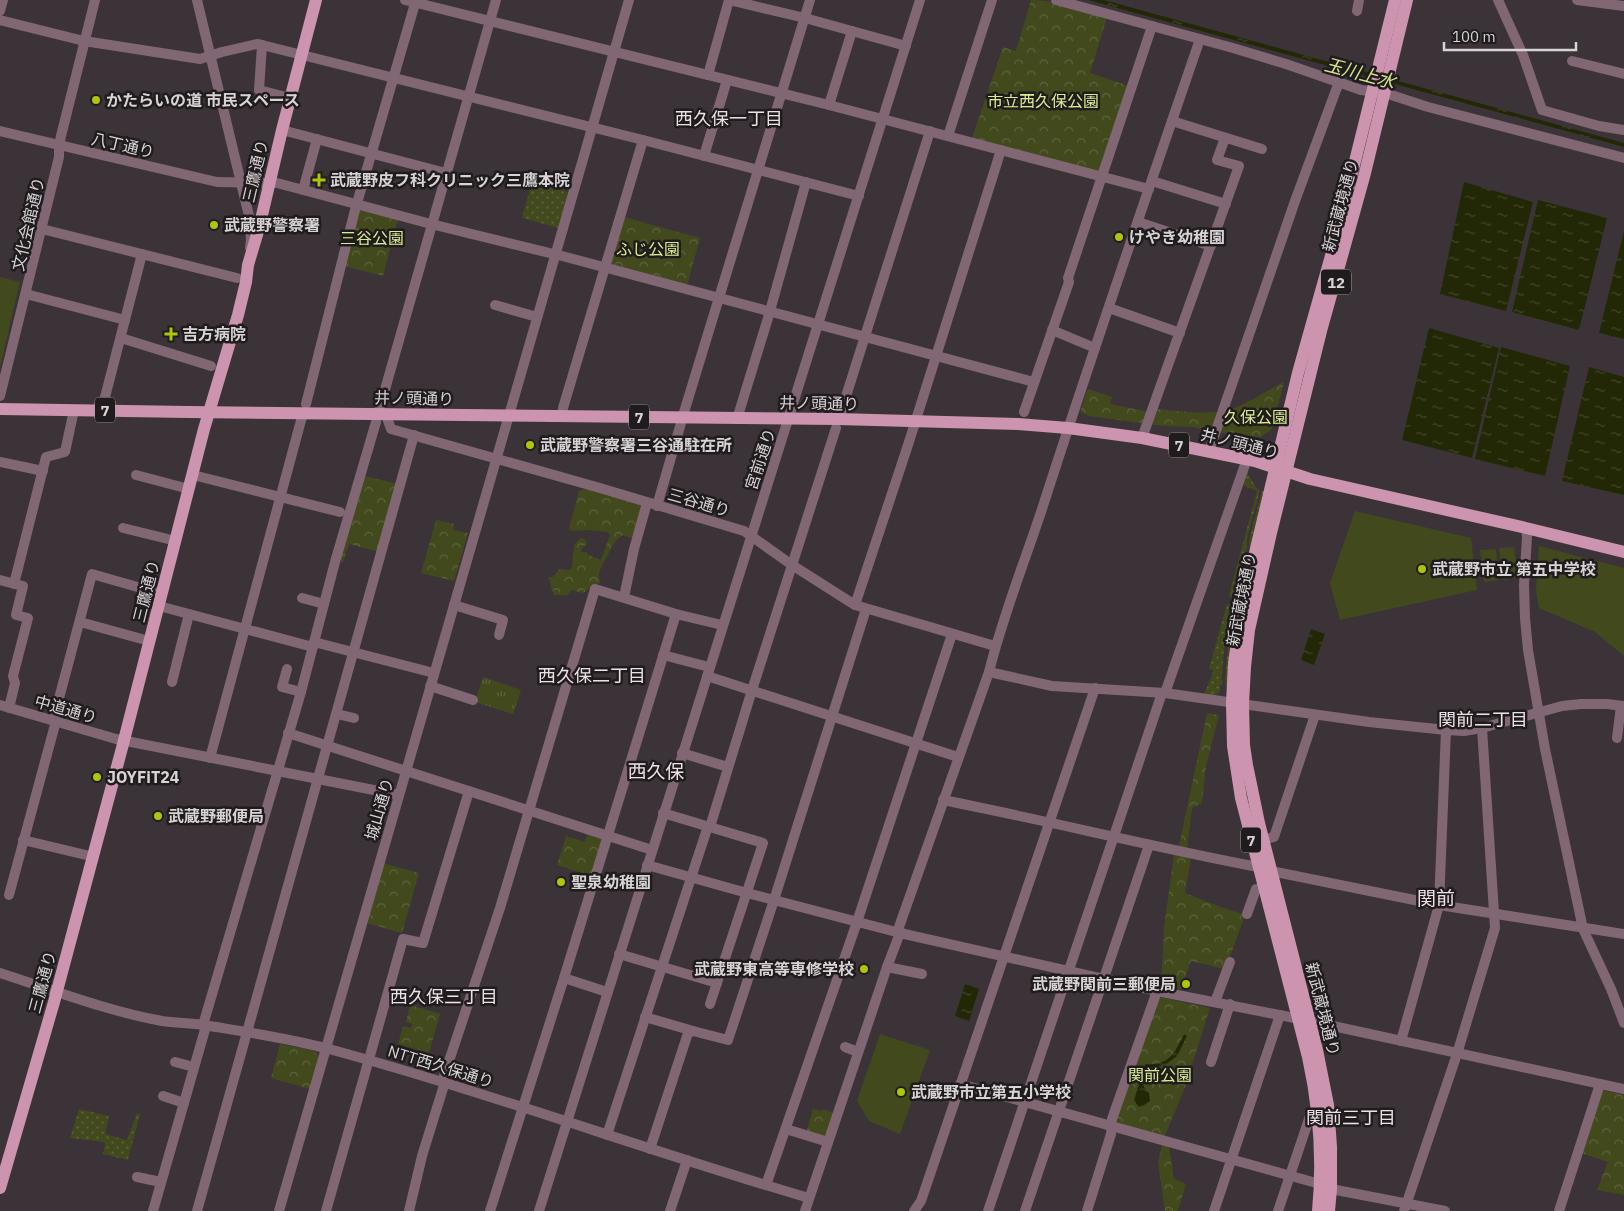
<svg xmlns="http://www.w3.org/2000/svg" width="1624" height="1211" viewBox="0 0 1624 1211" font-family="'IBM Plex Sans','Noto Sans JP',sans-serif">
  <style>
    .grass { fill: url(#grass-tufts) }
    .forest { fill: url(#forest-crowns) }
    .garden { fill: url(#garden-dots) }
    .pitch { fill: #424a1d }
    .water { fill: url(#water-ripples) }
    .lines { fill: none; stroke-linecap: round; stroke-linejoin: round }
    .minor { stroke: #816673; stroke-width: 10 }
    .major { stroke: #cc94ae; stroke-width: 12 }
    .poi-dot { fill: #afc508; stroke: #201c1e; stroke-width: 2 }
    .labels { text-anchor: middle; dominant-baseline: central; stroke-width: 5; stroke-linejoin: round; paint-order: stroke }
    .shield { fill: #201c1e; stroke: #a19c9e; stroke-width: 1 }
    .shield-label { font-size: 15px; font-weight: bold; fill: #d8d3d5 }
    .poi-label { font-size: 16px; font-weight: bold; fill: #d8d3d5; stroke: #201c1e; text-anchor: start }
    .park-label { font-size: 16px; fill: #daec90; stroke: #201c1e }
    .street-label { font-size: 16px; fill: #d8d3d5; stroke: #201c1e }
    .water-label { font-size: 18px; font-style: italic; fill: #d4e68a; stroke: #201c1e }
    .neighbourhood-label { font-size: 18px; fill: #ebe0e5; stroke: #201c1e }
    .quarter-label { font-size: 19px; fill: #ebe0e5; stroke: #201c1e }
  </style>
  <defs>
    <pattern id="grass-tufts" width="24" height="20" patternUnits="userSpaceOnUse" patternTransform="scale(1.25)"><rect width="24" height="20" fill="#424a1d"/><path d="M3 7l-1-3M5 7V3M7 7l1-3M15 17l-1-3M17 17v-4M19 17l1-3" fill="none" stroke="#5d633d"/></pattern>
    <pattern id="forest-crowns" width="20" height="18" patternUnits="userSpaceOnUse" patternTransform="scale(1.25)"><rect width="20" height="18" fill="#424a1d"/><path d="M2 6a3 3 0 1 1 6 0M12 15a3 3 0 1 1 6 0" fill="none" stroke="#5d633d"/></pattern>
    <pattern id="garden-dots" width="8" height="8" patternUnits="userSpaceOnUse" patternTransform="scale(1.25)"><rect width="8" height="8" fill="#424a1d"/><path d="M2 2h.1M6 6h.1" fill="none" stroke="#5d633d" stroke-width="1.8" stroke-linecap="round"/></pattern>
    <pattern id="water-ripples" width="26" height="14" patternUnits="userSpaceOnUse" patternTransform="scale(1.25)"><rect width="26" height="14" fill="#222806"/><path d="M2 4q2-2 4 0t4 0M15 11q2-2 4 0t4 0" fill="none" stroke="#414629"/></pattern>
  </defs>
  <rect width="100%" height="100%" fill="#3b3337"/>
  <polygon class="grass" points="483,677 521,690 513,714 475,702"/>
  <g class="forest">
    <path d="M1031 0C1056 0 1083 11 1107 17L1090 73 1129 86 1100 170 1097 171 972 138 1003 47 1016 51Z"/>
    <polygon points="363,210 398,218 383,276 344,266 358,212"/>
    <polygon points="624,217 700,238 687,286 612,265 611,260"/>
    <path d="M1284 382 1272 429 1261 437 1229 434 1192 427 1163 426 1089 416 1080 412 1088 389 1112 397 1110 404 1149 412 1157 409C1179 411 1202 415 1224 411 1243 407 1266 391 1284 382Z"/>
    <polygon points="361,475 398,484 379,552 349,544 343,562 337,561"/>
    <polygon points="588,488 643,506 634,539 623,535 616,540 602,565 599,573 600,583 593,586 583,593 571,590 568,595 554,595 548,577 553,577 559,569 569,570 572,568 574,545 580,538 585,539 587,544 582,548 581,552 586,552 589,555 601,560 610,535 608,532 587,530 571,531 569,529 579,491"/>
    <polygon points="436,520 454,524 453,530 468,533 454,581 421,573"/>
    <polygon points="1207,713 1219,715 1206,766 1202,803 1192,808 1187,848 1179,846"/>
    <polygon points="588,832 602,837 603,841 592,876 557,865 566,836 585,842"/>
    <polygon points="1174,854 1191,858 1185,893 1210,903 1245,915 1228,962 1224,969 1191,961 1181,989 1161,986 1164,928"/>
    <polygon points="383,863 419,873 402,933 366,923"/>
    <polygon points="1160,998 1164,998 1210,1008 1185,1087 1164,1138 1118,1124 1117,1119 1157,1002"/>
    <polygon points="410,1005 440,1014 429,1053 398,1044 403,1026 411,1028 412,1024 406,1022"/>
    <polygon points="280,1044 314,1051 319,1056 310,1089 271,1078"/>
    <polygon points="1602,1090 1624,1095 1624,1195 1597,1190 1608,1162 1581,1153"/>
    <polygon points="813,1109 821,1111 822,1109 834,1113 826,1138 806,1133"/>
    <polygon points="1162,1145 1169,1147 1174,1179 1186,1184 1178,1211 1165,1211 1158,1162"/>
  </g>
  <g class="garden">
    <polygon points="532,182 568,192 558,228 522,218"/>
    <polygon points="1247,473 1257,489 1260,490 1247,538 1247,548 1244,555 1234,598 1229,596 1257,491 1243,485"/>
    <path d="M1262 491H1265L1228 685H1225C1226 641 1237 599 1247 555L1250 550 1249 539Z"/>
    <path d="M1227 604 1232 606C1226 633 1222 657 1222 685H1220V691L1214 697 1204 695 1213 672V670L1209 669Z"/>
    <polygon points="79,1109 109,1116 105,1134 127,1140 137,1113 140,1114 128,1160 103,1154 105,1144 104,1142 70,1138"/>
  </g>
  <g class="pitch">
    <polygon points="0,277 20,282 0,367"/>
    <polygon points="1355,511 1471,538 1477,590 1340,620 1330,583"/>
    <polygon points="1539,546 1624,568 1624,656 1595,632 1539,608 1536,591"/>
    <polygon points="1514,547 1518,578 1503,580 1499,548"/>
    <polygon points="1496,549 1499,580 1484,582 1480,550"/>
    <polygon points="880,1034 930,1050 900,1134 869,1121 857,1101"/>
  </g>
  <g class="water">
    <polygon points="1088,0 1104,0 1624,143 1624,147"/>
    <polygon points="1464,182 1533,202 1506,311 1440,294"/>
    <polygon points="1538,200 1607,218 1579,330 1512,312"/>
    <polygon points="1624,231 1624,339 1599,333"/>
    <polygon points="1429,328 1499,348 1472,458 1402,440"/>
    <polygon points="1501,347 1570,366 1545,476 1475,459"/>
    <polygon points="1589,367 1624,377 1624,495 1562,481"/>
    <polygon points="1311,629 1325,634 1314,665 1301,660"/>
    <polygon points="965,984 979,989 969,1021 955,1016"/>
    <path d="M1184 1034 1187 1036 1177 1056 1165 1065 1148 1068C1143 1078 1140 1085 1149 1093L1150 1101 1141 1107 1138 1106 1134 1100 1145 1065 1146 1064C1170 1066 1175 1052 1184 1034Z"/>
  </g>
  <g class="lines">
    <g class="minor">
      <polyline points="197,0 249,216 251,239 250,248"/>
      <polyline points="405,0 829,105 1149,189"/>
      <polyline points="729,0 805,18 906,46"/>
      <polyline points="1056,0 1233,48 1286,64 1361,90 1385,93 1428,107 1624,158"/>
      <polyline points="1498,0 1523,55 1542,110 1599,126 1624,130"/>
      <polyline points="1577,0 1624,6"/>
      <polyline points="0,11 3,0"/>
      <polyline points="1357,11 1359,0"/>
      <polyline points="0,20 84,41 200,59 222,52 257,44 262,45 643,140 859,196"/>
      <polyline points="262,45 259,90 290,98"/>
      <polyline points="1572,61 1624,74"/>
      <polyline points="708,75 729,0"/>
      <polyline points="829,105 852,31"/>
      <polyline points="1172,121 1262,149"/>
      <polyline points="282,130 446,173"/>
      <polyline points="0,131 217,182 277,183 431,224 562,256 1034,382"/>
      <polyline points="948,136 992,0"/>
      <polyline points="704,156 727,80"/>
      <polyline points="1152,181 1226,204"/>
      <polyline points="303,190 317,139"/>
      <polyline points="1138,222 1211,246"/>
      <polyline points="42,229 237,278"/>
      <polyline points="26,294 125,320"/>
      <polyline points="495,305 537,317"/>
      <polyline points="1109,308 1180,333"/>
      <polyline points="1052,330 1095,348"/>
      <polyline points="121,338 211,366"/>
      <polyline points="0,396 59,157 59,146 61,136 95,0"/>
      <polyline points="104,401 142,254"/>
      <polyline points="306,404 355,210 416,0"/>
      <polyline points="841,412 930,131"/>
      <polyline points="1024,412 1069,282 1068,278 1152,26"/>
      <polyline points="378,414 496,0"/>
      <polyline points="386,415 391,429 600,488 744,531 792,565 855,605 995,646"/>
      <polyline points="562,416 563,408 643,140"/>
      <polyline points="737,419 768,318 806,182"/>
      <polyline points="1142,438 1239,166 1217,160 1225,138"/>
      <polyline points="1209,451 1295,201 1339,82"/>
      <polyline points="0,462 43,471"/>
      <polyline points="136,475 189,489"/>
      <polyline points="193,475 340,512"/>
      <polyline points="657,506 685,409 810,0"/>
      <polyline points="123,528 168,539"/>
      <polyline points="1526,528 1527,537 1524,585 1525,618 1528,650 1545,749 1583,929 1611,989 1624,1023"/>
      <polyline points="0,580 23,586 16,615 28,618 13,676 15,683 9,708"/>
      <polyline points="14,584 46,457 65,452 74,410"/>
      <polyline points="624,597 634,549 647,503"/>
      <polyline points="302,598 324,604"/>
      <polyline points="454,605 503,620 499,635"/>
      <polyline points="855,605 908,445 1001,150"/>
      <polyline points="159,606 313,647"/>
      <polyline points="80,622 142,639"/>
      <polyline points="314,642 434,673"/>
      <polyline points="663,655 709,667"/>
      <polyline points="287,669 282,687 301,692"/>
      <polyline points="989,672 1052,686 1165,693 1369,722 1446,730 1464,731 1482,728 1562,706 1581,704 1607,704 1624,706"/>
      <polyline points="707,676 958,757"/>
      <polyline points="172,682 189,614"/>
      <polyline points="430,686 473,700"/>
      <polyline points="1165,693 1247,459"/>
      <polyline points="0,705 116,739 399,795"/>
      <polyline points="337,714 354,718"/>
      <polyline points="53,721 92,574 155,592"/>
      <polyline points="288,733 652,850"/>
      <polyline points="1617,738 1621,706"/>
      <polyline points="682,753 728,767"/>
      <polyline points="210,758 303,413"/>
      <path d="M943 800C1049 821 1153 847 1258 867"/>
      <polyline points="663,813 763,843 710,1004"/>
      <polyline points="710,827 752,690 836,428"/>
      <polyline points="1270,838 1274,837 1315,715"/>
      <polyline points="23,840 86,855"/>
      <polyline points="647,865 747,893 900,933 1157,991 1310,1021 1624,1089"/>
      <polyline points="1271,871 1439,905 1624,934"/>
      <polyline points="9,895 56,721"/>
      <polyline points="1247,914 1256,889"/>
      <polyline points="619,954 717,983"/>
      <polyline points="887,967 922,974"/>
      <path d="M0 973C53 990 107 1011 162 1021 176 1023 190 1023 204 1025 246 1032 288 1038 329 1049 491 1093 648 1151 809 1198"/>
      <polyline points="564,978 607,992"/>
      <polyline points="1215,1002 1230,962"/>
      <polyline points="645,1017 693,1031"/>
      <polyline points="203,1025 301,692 335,562 376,422"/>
      <polyline points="1401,1041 1439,905 1446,730"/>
      <polyline points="845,1047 858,1052"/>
      <polyline points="175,1062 194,1067"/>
      <polyline points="1211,1062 1230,1004"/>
      <polyline points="442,1082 500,908 595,589 676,614 722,625"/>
      <polyline points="960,1084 1320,1184"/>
      <polyline points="163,1096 184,1103"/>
      <polyline points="786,1129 828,1142"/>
      <polyline points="607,1135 708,826"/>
      <polyline points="650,1149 688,1033 693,1031 728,1040 774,900 866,609"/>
      <polyline points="137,1177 161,1182"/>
      <polyline points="766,1185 857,922 952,634"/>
      <polyline points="1331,1189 1445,1211"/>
      <polyline points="153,1211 206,1026"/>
      <polyline points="197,1211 414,435"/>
      <polyline points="279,1211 629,0"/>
      <polyline points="326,1211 403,939 423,943 469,791"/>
      <polyline points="409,1211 422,1156 445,1082"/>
      <polyline points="490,1211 564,978 676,614"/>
      <polyline points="539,1211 920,0"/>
      <polyline points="670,1211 687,1160"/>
      <path d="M805 1211 887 967 900 933 899 927 989 672C1003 615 1025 561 1043 506 1093 350 1147 194 1200 39"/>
      <polyline points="914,1211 921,1201 1095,688"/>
      <polyline points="988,1211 1162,693"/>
      <polyline points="1025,1211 1149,845"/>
      <polyline points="1087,1211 1111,1134 1112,1119 1157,991"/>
      <polyline points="1214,1211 1280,1015"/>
      <polyline points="1278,1211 1310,1116"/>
      <polyline points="1404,1211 1457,1054 1495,928 1482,728"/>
      <polyline points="1559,1211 1600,1084"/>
    </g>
    <g class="major">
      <polyline points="0,409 188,412 838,419 1018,424 1068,428 1142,438 1255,461 1310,479 1526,528 1624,552"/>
      <polyline points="0,1188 54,1002 122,748 204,429 238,315 246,282 248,265 259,228 282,130 316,0"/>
      <path d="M1318 1211C1323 1160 1319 1107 1308 1057L1241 798 1233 746 1232 703 1234 663 1243 603 1298 373 1336 238 1395 0"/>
      <polyline points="1329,1211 1331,1189 1331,1147 1328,1105 1317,1050 1259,823 1247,765 1244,745 1243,704 1245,667 1249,630 1271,533 1321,331 1364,177 1407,0"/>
    </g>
  </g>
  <g class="poi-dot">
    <circle cx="96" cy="100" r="5"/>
    <path d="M316.5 172.5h5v5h5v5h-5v5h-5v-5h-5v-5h5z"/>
    <circle cx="214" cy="225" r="5"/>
    <circle cx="1119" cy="237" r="5"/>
    <path d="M168.5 326.5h5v5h5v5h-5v5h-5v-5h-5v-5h5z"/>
    <circle cx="530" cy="445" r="5"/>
    <circle cx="1422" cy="569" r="5"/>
    <circle cx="97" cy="777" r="5"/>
    <circle cx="158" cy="816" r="5"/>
    <circle cx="561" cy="882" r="5"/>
    <circle cx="864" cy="969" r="5"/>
    <circle cx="1186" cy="984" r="5"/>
    <circle cx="901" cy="1092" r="5"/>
  </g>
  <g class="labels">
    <g class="shield">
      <rect x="1321" y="269.5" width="30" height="25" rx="4"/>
      <rect x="95" y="397.5" width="20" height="25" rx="4"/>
      <rect x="629" y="404.5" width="20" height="25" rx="4"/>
      <rect x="1169" y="432.5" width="20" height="25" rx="4"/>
      <rect x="1241" y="827.5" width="20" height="25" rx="4"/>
    </g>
    <g class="shield-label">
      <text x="1336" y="282">12</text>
      <text x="105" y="410">7</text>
      <text x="639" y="417">7</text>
      <text x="1179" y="445">7</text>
      <text x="1251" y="840">7</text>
    </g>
    <g class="poi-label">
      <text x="106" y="100">かたらいの道 市民スペース</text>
      <text x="330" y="180">武蔵野皮フ科クリニック三鷹本院</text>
      <text x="224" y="225">武蔵野警察署</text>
      <text x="1129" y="237">けやき幼稚園</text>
      <text x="182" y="334">吉方病院</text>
      <text x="540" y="445">武蔵野警察署三谷通駐在所</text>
      <text x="1432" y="569">武蔵野市立 第五中学校</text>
      <text x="107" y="777">JOYFiT24</text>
      <text x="168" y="816">武蔵野郵便局</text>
      <text x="571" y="882">聖泉幼稚園</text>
      <text x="854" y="969" text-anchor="end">武蔵野東高等専修学校</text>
      <text x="1176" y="984" text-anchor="end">武蔵野関前三郵便局</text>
      <text x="911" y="1092">武蔵野市立第五小学校</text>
    </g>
    <g class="park-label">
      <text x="1043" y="101">市立西久保公園</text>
      <text x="372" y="238">三谷公園</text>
      <text x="648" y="249">ふじ公園</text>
      <text x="1256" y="417">久保公園</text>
      <text x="1160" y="1075">関前公園</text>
    </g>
    <g class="street-label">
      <text transform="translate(123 145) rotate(13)">八丁通り</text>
      <text transform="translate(255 171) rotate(-77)">三鷹通り</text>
      <text transform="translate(1340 205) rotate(-75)">新武蔵境通り</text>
      <text transform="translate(28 224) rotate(-77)">文化会館通り</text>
      <text transform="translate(414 398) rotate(1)">井ノ頭通り</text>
      <text transform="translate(819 403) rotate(1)">井ノ頭通り</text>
      <text transform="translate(1240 443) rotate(14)">井ノ頭通り</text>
      <text transform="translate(760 459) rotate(-72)">宮前通り</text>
      <text transform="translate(699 502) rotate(16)">三谷通り</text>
      <text transform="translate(146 591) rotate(-76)">三鷹通り</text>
      <text transform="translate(1241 599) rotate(-79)">新武蔵境通り</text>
      <text transform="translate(66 709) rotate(16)">中道通り</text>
      <text transform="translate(379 809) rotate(-74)">城山通り</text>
      <text transform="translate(42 982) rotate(-75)">三鷹通り</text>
      <text transform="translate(1323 1009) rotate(76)">新武蔵境通り</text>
      <text transform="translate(441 1066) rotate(17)">NTT西久保通り</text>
    </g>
    <g class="water-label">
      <text transform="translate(1360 73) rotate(15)">玉川上水</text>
    </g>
    <g class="neighbourhood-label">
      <text x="729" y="118">西久保一丁目</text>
      <text x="592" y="675">西久保二丁目</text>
      <text x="1483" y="719">関前二丁目</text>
      <text x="444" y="996">西久保三丁目</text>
      <text x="1351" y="1117">関前三丁目</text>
    </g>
    <g class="quarter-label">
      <text x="656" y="771">西久保</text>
      <text x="1436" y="898">関前</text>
    </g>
  </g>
  <path d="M1444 42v8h132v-8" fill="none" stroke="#d8d3d5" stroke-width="2.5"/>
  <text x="1452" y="42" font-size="15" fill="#d8d3d5" stroke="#201c1e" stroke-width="4" paint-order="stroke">100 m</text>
</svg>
